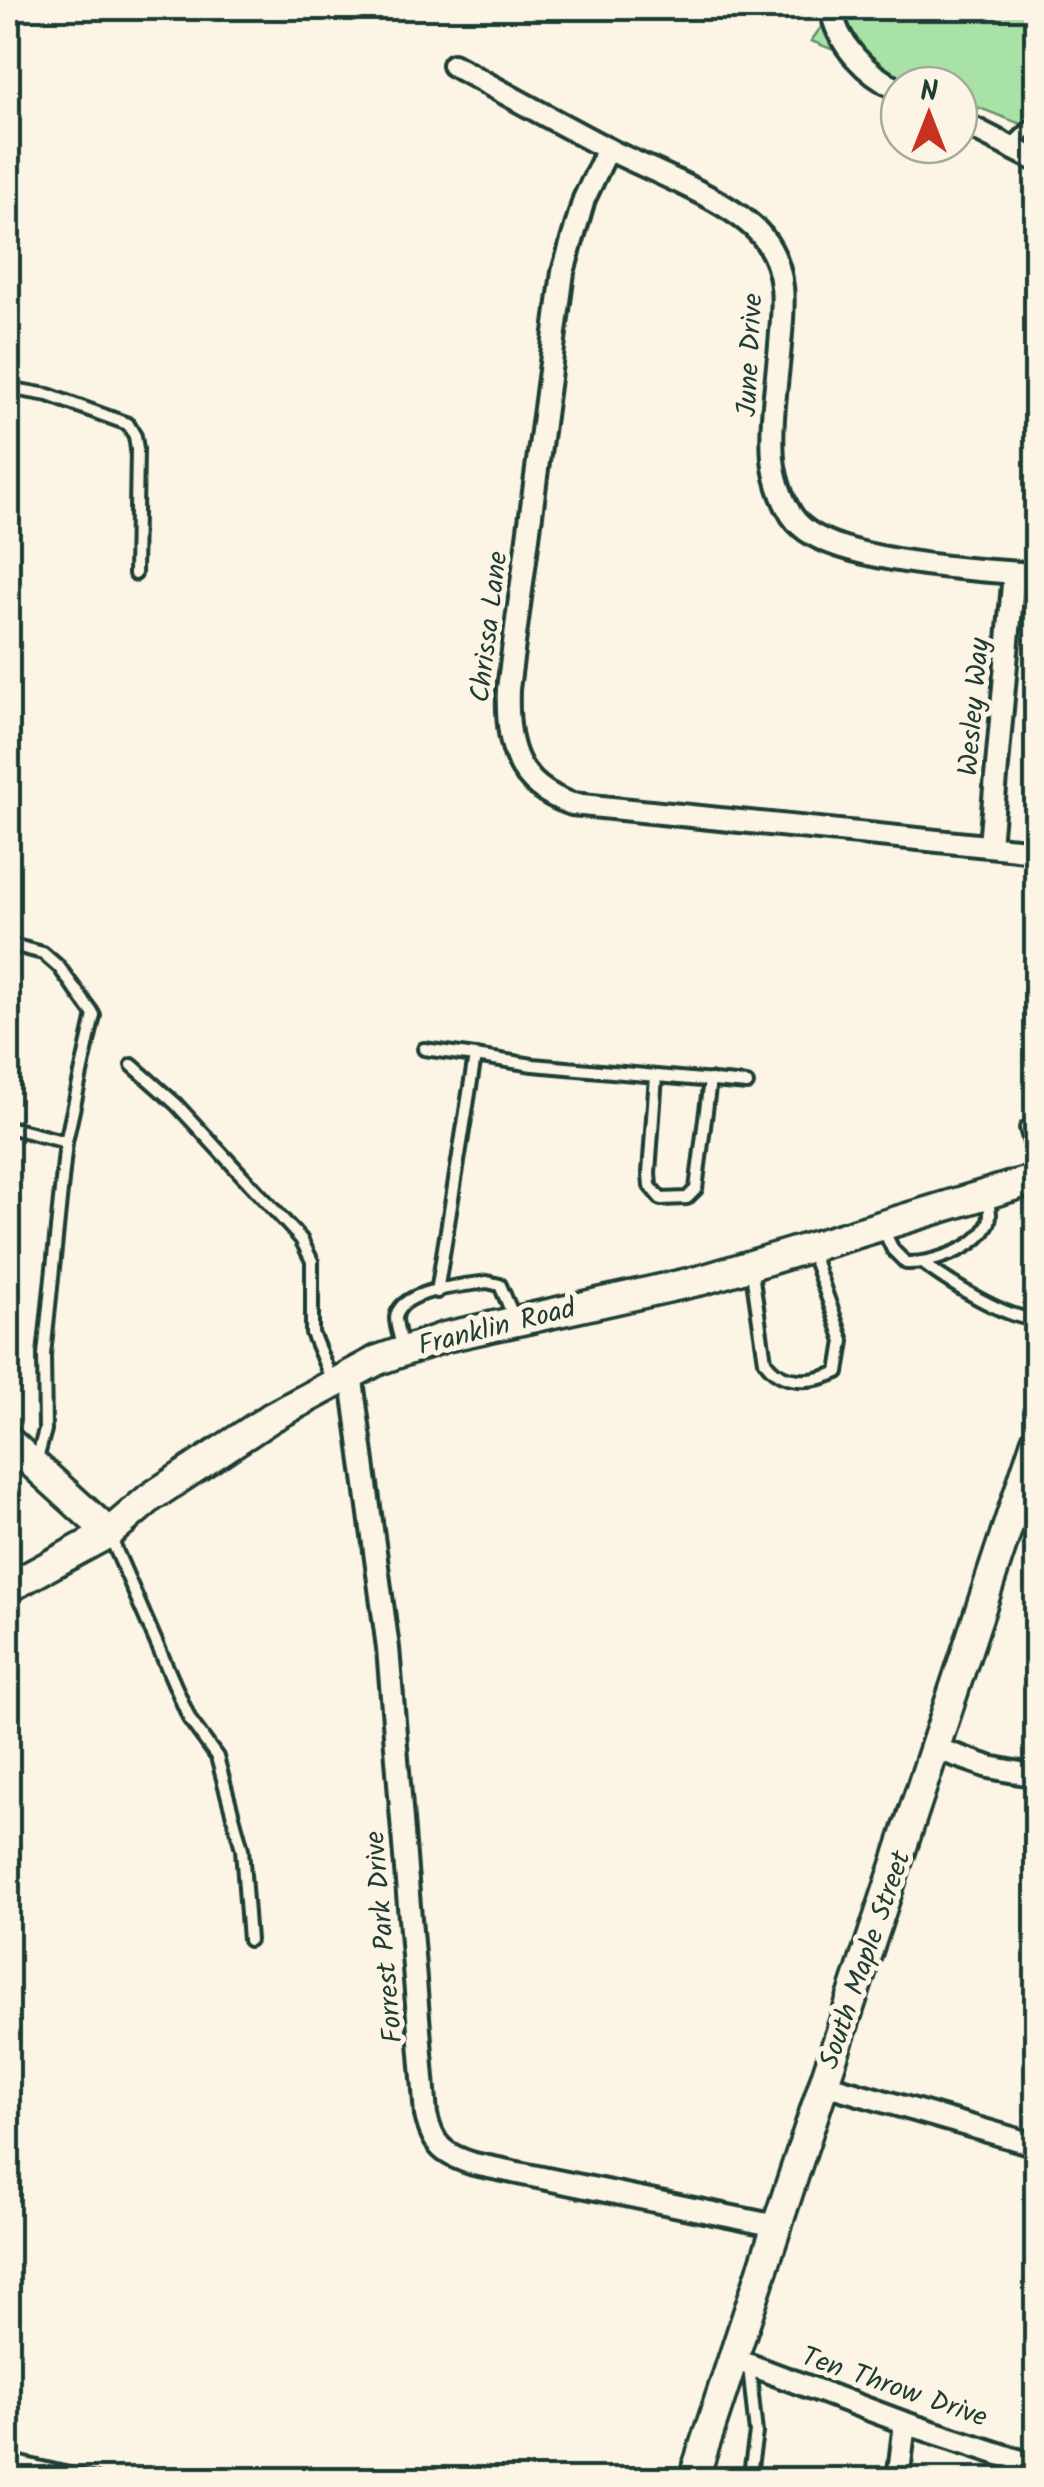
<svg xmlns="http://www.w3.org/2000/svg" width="1044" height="2487" viewBox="0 0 1044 2487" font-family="Kalam,sans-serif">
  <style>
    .green { fill: #a9e2a7; stroke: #64906e; stroke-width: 2.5 }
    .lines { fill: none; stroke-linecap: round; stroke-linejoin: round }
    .lane-casing { stroke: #1f3d34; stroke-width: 18 }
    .street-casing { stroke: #1f3d34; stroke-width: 28 }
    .secondary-casing { stroke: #1f3d34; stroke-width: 35 }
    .lane { stroke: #fcf5e5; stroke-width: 10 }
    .street { stroke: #fcf5e5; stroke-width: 20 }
    .secondary { stroke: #fcf5e5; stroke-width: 28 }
    .labels { text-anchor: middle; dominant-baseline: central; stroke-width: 10; stroke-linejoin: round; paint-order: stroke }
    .street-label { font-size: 28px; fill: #1f3d34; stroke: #fcf5e5 }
  </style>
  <rect width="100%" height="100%" fill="#fcf5e5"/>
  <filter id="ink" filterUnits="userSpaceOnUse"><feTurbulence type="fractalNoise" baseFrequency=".01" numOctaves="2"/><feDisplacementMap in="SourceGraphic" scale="20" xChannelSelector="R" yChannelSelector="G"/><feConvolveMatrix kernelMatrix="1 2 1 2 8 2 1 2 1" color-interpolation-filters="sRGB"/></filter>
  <g filter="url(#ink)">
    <polygon class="green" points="835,8 1036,8 1036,130 959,100 959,85 922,85 811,41"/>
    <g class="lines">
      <defs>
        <g id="lane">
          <polyline points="1010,146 1030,127 1036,130"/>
          <polyline points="8,388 48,395 128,424 135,436 137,449 135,574"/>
          <polyline points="8,944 43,953 59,967 94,1015 66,1142 8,1127"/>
          <polyline points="424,1049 475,1056"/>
          <polyline points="132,1065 176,1104 301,1239 312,1261 312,1333 333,1383"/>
          <polyline points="656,1076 649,1173 650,1186 661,1199 687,1198 696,1189 710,1080"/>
          <polyline points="1036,1124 1026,1128 1036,1164"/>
          <path d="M882 1227 893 1250 906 1263C930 1264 973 1250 986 1228 993 1218 989 1207 987 1196"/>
          <path d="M924 1264C948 1282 1008 1320 1036 1319"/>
          <path d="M751 1266 765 1361C781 1386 814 1383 838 1372L843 1341 810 1248"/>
          <polyline points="437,1292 475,1056 533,1065 747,1084"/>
          <path d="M403 1349C401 1340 396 1327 396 1318 399 1289 464 1286 487 1282L500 1285 515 1320"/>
          <polyline points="36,1463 45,1430 44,1355 66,1142"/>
          <polyline points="109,1534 190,1720 217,1757 242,1849 249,1940"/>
          <polyline points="749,2366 756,2433 749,2480"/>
          <polyline points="8,2460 95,2480"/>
          <polyline points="20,2480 21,2463"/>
        </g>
        <g id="street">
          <path d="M831 8C837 45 866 74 899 90"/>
          <path d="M453 65C504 93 555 121 606 148 650 171 742 203 767 243 788 275 783 309 780 345 777 382 770 422 773 459 775 480 785 513 802 527 841 562 982 571 1036 574"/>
          <polyline points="959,121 1036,160"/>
          <path d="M608 149 584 199 563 272 508 689C506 744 515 785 572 804L1036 851"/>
          <polyline points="990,845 1014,573"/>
          <path d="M351 1373 388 1648 426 2115C433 2146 444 2155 474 2164L777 2226"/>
          <polyline points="937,1749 989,1767 1036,1776"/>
          <polyline points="824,2084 1036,2145"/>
          <polyline points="734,2359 905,2423 1036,2466"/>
          <polyline points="898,2480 905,2423"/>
        </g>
        <g id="secondary">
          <polyline points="8,1441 109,1533"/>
          <polyline points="8,1588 109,1533 151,1497 272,1417 378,1360 445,1337 702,1280 1036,1179"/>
          <polyline points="693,2480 1036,1441"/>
        </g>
      </defs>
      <use href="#lane" class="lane-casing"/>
      <use href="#street" class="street-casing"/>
      <use href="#secondary" class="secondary-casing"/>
      <use href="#lane" class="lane"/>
      <use href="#street" class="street"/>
      <use href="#secondary" class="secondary"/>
    </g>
  </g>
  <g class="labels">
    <g class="street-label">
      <text transform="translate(751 355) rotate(-87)">June Drive</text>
      <text transform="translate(490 627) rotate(-83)">Chrissa Lane</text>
      <text transform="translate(975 707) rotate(-85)">Wesley Way</text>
      <text transform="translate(497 1328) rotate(-14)">Franklin Road</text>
      <text transform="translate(385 1937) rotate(-95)">Forrest Park Drive</text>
      <text transform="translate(866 1960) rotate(-71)">South Maple Street</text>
      <text transform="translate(894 2388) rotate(19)">Ten Throw Drive</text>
    </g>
  </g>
  <rect width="1044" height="2487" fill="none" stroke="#fcf5e5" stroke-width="40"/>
  <rect x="20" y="20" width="1004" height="2447" fill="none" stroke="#1f3d34" stroke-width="4" filter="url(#ink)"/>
  <g transform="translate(929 115)"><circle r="48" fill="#fcf5e5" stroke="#a4ab9e" stroke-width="2.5"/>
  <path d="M0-8L18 38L0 25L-18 38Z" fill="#c8321e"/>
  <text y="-15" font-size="28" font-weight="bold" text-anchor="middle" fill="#1f3d34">N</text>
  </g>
</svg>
